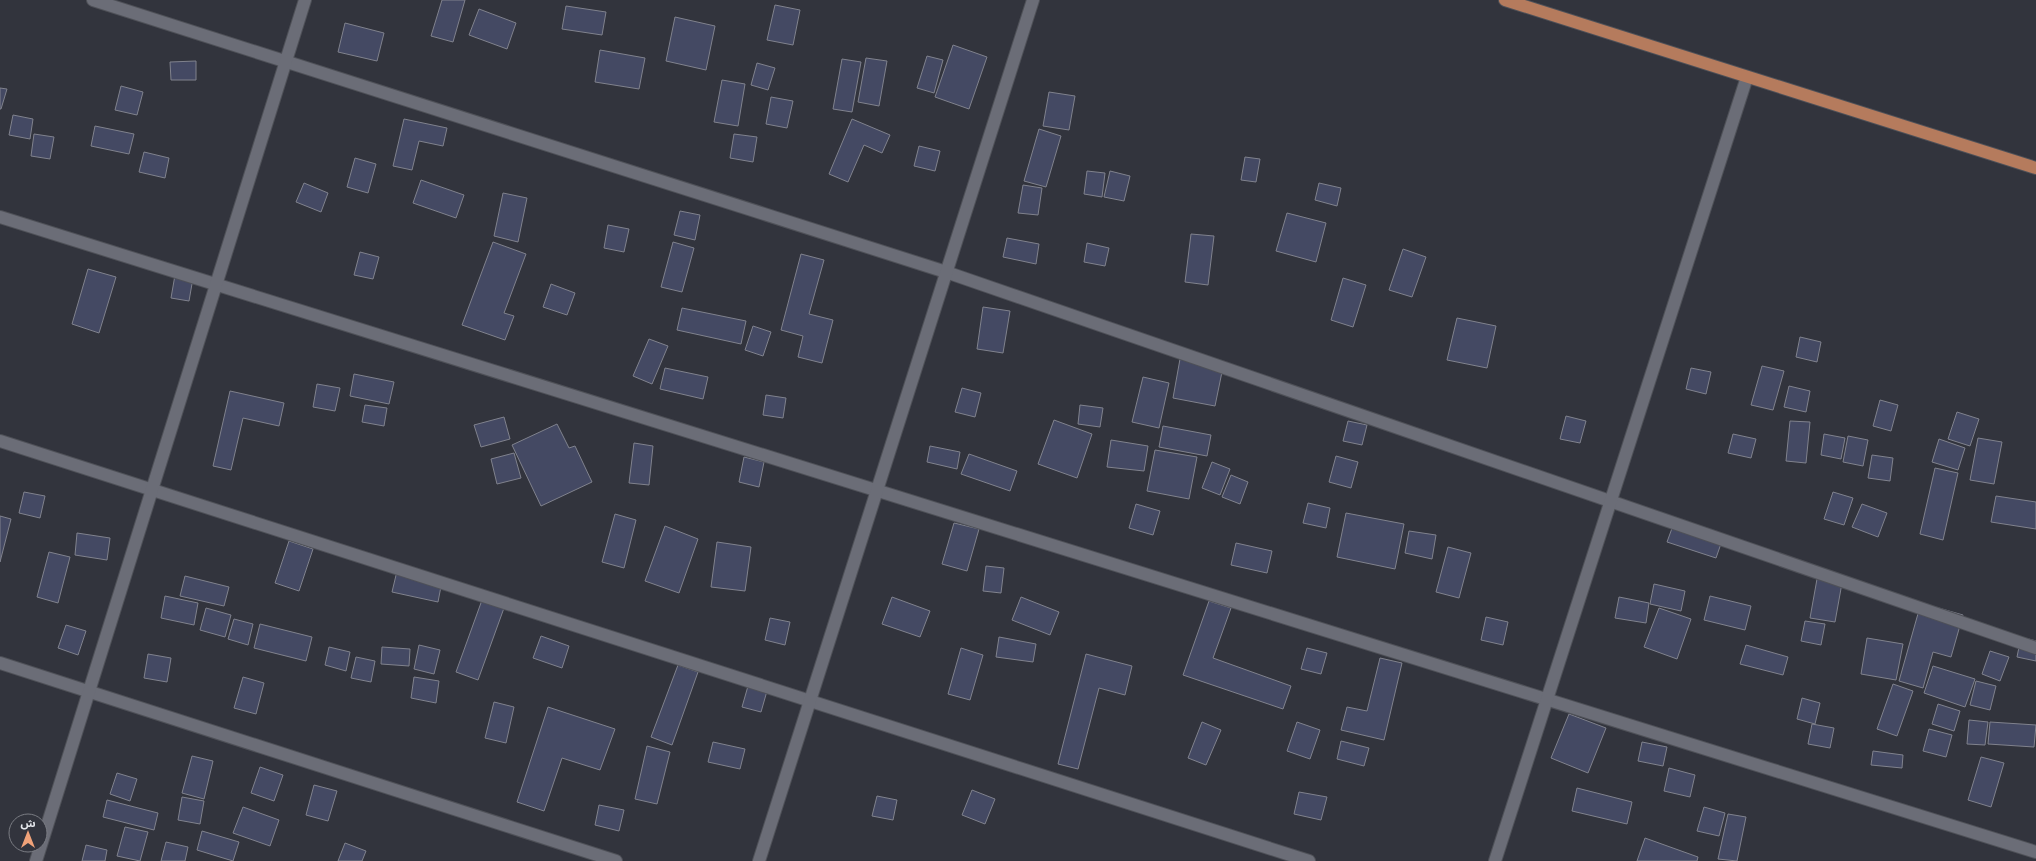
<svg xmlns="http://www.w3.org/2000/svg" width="2036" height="861" viewBox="0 0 2036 861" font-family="'Varela Round','Noto Sans Arabic',sans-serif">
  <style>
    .building { fill: #444963; stroke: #80828d }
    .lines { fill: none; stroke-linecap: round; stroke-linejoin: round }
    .minor-casing { stroke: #4f5158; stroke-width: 14 }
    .major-casing { stroke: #4f5158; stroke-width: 14 }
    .minor { stroke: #6b6d77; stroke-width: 12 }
    .major { stroke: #b57b5d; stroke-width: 12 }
  </style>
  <rect width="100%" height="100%" fill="#32343d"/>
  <g class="building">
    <polygon points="442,0 465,0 453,42 431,36"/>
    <polygon points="775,5 800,10 793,45 767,40"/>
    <polygon points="566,6 606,12 602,35 562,29"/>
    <polygon points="479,9 516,23 507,49 469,35"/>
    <polygon points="675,17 715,26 706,70 666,61"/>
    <polygon points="345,23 384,33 377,61 338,52"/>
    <polygon points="953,45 987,57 969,109 935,97"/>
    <polygon points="600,50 645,58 639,89 595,82"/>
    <polygon points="927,56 943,60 934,93 917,88"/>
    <polygon points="866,58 887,61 879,106 858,102"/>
    <polygon points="842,59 861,62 852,112 833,109"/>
    <polygon points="196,61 196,80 171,80 170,62"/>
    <polygon points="757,63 775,68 768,90 751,85"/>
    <polygon points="722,80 745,84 738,126 714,122"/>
    <polygon points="121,86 143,92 137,115 115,110"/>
    <polygon points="0,88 7,89 1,109 0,109"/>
    <polygon points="1049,92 1075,96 1069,130 1043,126"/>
    <polygon points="771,97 793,101 787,128 766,124"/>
    <polygon points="13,115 33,119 30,139 9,135"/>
    <polygon points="404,119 447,128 443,146 419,141 412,170 393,166"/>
    <polygon points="852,119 890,135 882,153 864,145 848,182 829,174"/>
    <polygon points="95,126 134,134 129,154 91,146"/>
    <polygon points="1039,129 1061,136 1046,187 1024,181"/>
    <polygon points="34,134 54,137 50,159 31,156"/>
    <polygon points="734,134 757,137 753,162 730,158"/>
    <polygon points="919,146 940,151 935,171 914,166"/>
    <polygon points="144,152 169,158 165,178 139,172"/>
    <polygon points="1245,157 1260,159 1256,182 1241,180"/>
    <polygon points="355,158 376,164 368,193 347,187"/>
    <polygon points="1087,171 1105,173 1102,197 1084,194"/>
    <polygon points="1110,171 1130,176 1124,201 1104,197"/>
    <polygon points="421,180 464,195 456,218 413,203"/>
    <polygon points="304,183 328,193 321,212 296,202"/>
    <polygon points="1319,183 1341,188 1337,206 1315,200"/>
    <polygon points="1023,185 1042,188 1038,215 1018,213"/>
    <polygon points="503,193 527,198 518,242 494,236"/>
    <polygon points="680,211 700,215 695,240 674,235"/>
    <polygon points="1287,213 1326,223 1316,262 1276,251"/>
    <polygon points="608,225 629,229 624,252 604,248"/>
    <polygon points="1191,234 1214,236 1208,285 1185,282"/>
    <polygon points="1007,238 1039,244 1036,264 1003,257"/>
    <polygon points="493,242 526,254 504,313 514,316 505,340 462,325"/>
    <polygon points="673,242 694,248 682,292 661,287"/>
    <polygon points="1087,243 1109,248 1105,266 1084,262"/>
    <polygon points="1403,249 1426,257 1412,297 1389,290"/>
    <polygon points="360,252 379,257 373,279 354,275"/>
    <polygon points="801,254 824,260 809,314 833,320 822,363 798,357 803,336 781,330"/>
    <polygon points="88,269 116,277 99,333 72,324"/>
    <polygon points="175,275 193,278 189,301 171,298"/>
    <polygon points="1343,278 1366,285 1353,327 1331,320"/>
    <polygon points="551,284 575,293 567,315 543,307"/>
    <polygon points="983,307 1010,311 1003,353 977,349"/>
    <polygon points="682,308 746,321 741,344 677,330"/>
    <polygon points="1457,318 1496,326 1487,368 1447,360"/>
    <polygon points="753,326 771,332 763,356 745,350"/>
    <polygon points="1800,337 1821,342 1817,362 1796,357"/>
    <polygon points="649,339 668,346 652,384 633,376"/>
    <polygon points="1180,359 1223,367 1215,406 1173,398"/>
    <polygon points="1762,366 1784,371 1773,410 1751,405"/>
    <polygon points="665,368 708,377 703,399 660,389"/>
    <polygon points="1691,368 1711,372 1706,394 1686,389"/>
    <polygon points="354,374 394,382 389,404 350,396"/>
    <polygon points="1143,377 1169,383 1159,428 1132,422"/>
    <polygon points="317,384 340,388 335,411 313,407"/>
    <polygon points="1789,386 1810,391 1806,412 1784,407"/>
    <polygon points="962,388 981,393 975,417 955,412"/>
    <polygon points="230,391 284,403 279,426 243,418 231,470 213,466"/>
    <polygon points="766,395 786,398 783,418 763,415"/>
    <polygon points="1880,400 1898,405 1891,431 1873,426"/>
    <polygon points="365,405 387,408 384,426 362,422"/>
    <polygon points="1080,405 1103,408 1100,427 1078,424"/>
    <polygon points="1957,412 1979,419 1970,446 1948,439"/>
    <polygon points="1566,416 1586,421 1580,443 1560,439"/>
    <polygon points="504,417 510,439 481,447 474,425"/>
    <polygon points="1054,420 1092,434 1077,478 1038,464"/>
    <polygon points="1348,421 1367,425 1362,445 1343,441"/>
    <polygon points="1790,421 1810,422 1806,463 1786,461"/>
    <polygon points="557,424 569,448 575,446 592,482 541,506 512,445"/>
    <polygon points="1163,426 1211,435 1207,456 1159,447"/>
    <polygon points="1733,434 1756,439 1751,458 1728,453"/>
    <polygon points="1824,434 1845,438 1841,459 1821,455"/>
    <polygon points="1848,436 1868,440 1863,466 1843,462"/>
    <polygon points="1978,438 2002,442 1994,484 1970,480"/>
    <polygon points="1939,439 1965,448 1958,470 1932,462"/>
    <polygon points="1111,440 1148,446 1144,471 1107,467"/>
    <polygon points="634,443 653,446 649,485 629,483"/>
    <polygon points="930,446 960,452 957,469 927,462"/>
    <polygon points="1155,450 1197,457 1189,499 1147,491"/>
    <polygon points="514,453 521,478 497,484 491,459"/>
    <polygon points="969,454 1017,471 1010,491 961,474"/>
    <polygon points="1872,455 1893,458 1890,481 1868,478"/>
    <polygon points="1336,456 1358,462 1351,488 1329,482"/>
    <polygon points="744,457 764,462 759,487 739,482"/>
    <polygon points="1212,462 1230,469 1220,495 1202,488"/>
    <polygon points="1935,468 1958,473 1943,540 1920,534"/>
    <polygon points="1231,475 1248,482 1240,504 1222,497"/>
    <polygon points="24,492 45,496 40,518 19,513"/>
    <polygon points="1833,492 1853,498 1844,525 1824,519"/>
    <polygon points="1996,496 2036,502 2036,529 1991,522"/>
    <polygon points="1308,503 1330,508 1326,528 1303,523"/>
    <polygon points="1136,504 1160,511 1153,535 1129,528"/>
    <polygon points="1862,504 1887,513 1878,537 1852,527"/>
    <polygon points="1346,513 1404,524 1395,569 1337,557"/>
    <polygon points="615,514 636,520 624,568 602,562"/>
    <polygon points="0,516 11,519 0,562"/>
    <polygon points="1675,520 1724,535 1716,558 1667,542"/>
    <polygon points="954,523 979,529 967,571 942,564"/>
    <polygon points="665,526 698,539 679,593 645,581"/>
    <polygon points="1409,531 1436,535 1432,559 1405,553"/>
    <polygon points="77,533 110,538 107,560 75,555"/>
    <polygon points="289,541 313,549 299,591 275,583"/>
    <polygon points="717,542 751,547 745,591 711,587"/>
    <polygon points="1236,543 1272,551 1267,573 1231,565"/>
    <polygon points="1448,547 1471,553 1459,598 1436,592"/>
    <polygon points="49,552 70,557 58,603 37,597"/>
    <polygon points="986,566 1004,568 1001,593 983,591"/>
    <polygon points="397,571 442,581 438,602 392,592"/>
    <polygon points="185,576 229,587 224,606 180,596"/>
    <polygon points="1817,579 1842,583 1835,622 1810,618"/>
    <polygon points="1654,584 1685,591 1681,611 1650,604"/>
    <polygon points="165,596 198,603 194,625 161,618"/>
    <polygon points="1710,596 1751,606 1745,630 1704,620"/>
    <polygon points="892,597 930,611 920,637 882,624"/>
    <polygon points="1021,597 1059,612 1050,635 1012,620"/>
    <polygon points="1619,597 1649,603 1646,623 1615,618"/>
    <polygon points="482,600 504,608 478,680 456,672"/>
    <polygon points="1209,601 1231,608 1213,658 1291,686 1283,709 1183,675"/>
    <polygon points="1921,603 1963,615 1951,657 1933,652 1923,688 1899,681"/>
    <polygon points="206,608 231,615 225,637 200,630"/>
    <polygon points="1659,608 1691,619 1677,659 1644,647"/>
    <polygon points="1486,617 1508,622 1503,645 1481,640"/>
    <polygon points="770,618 790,622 785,645 765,640"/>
    <polygon points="234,619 253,624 248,645 228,639"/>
    <polygon points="1805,621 1825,624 1821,645 1801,641"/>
    <polygon points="260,624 312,637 306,661 254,648"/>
    <polygon points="66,625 86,631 78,655 58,648"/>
    <polygon points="541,636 569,646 562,668 533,658"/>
    <polygon points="999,637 1036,644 1033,662 996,657"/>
    <polygon points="2021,637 2036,641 2036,661 2017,657"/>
    <polygon points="1867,638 1903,644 1896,680 1861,674"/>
    <polygon points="419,645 440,650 434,674 414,669"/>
    <polygon points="1746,645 1788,657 1783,675 1740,664"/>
    <polygon points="329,647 350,652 346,671 325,665"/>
    <polygon points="382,647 410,649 409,666 381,664"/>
    <polygon points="961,648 983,655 970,700 948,694"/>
    <polygon points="1307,648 1327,653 1321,674 1301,669"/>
    <polygon points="1990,651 2009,657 2000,681 1982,674"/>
    <polygon points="148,654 171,658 167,682 144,678"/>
    <polygon points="1086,654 1132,666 1125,695 1099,688 1078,769 1058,764"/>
    <polygon points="356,657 375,661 371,682 351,678"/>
    <polygon points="1380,658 1402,663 1384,740 1341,730 1347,707 1367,711"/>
    <polygon points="678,665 698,672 672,745 651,737"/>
    <polygon points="1933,666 1975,679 1965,707 1924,693"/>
    <polygon points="243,677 264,683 256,714 234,708"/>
    <polygon points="414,677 439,681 436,703 411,698"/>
    <polygon points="1976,681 1996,686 1990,710 1970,705"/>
    <polygon points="1893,684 1913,691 1897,736 1877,729"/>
    <polygon points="748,686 767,691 761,712 742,707"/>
    <polygon points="1802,698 1820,703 1815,724 1797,719"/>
    <polygon points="494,702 514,707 506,743 485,738"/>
    <polygon points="1938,704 1960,711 1954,731 1932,724"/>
    <polygon points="548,707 615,729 600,770 562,758 544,811 517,802"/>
    <polygon points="1569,714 1606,728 1588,773 1551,758"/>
    <polygon points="1969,720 1988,722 1985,745 1967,744"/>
    <polygon points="1202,722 1221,730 1206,765 1188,758"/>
    <polygon points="1297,722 1320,730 1310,759 1287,751"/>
    <polygon points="1990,722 2036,725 2034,747 1988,744"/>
    <polygon points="1812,724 1834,728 1830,748 1808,744"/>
    <polygon points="1929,729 1952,735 1946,757 1923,751"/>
    <polygon points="1341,741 1369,748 1364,766 1337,759"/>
    <polygon points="713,742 745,749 740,769 708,762"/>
    <polygon points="1642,742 1667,747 1663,766 1638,761"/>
    <polygon points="647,746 670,752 657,804 635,799"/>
    <polygon points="1873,751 1903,755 1902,768 1871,765"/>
    <polygon points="192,756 213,761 204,799 182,793"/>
    <polygon points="1981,757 2004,763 1991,807 1968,800"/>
    <polygon points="260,767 283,775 274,801 251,793"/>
    <polygon points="1669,768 1695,775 1690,797 1664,791"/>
    <polygon points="117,773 137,779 130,801 110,794"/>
    <polygon points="314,785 337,791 328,821 306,815"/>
    <polygon points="1577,788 1632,802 1627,824 1572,811"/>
    <polygon points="972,790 995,799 985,824 962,815"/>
    <polygon points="1299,792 1327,797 1321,820 1294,814"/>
    <polygon points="877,796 897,800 893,820 872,816"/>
    <polygon points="182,797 204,801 200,824 178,820"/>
    <polygon points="107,800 158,813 154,830 103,817"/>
    <polygon points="599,805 624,810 619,831 595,825"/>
    <polygon points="243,807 279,820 270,846 233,833"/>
    <polygon points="1704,807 1725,813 1719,836 1697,831"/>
    <polygon points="1728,814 1746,817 1737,861 1718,859"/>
    <polygon points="125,827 148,832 140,861 117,856"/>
    <polygon points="202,831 239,842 233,861 197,850"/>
    <polygon points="1645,838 1698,857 1697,861 1637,861"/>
    <polygon points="166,842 188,847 185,861 161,861"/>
    <polygon points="345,843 366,851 362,861 338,861"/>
    <polygon points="86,845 107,850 105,861 82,861"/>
  </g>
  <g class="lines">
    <defs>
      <g id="minor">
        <polyline points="93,0 946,272 2036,648"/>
        <polyline points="0,217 2036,852"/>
        <polyline points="0,441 1309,861"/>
        <polyline points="0,663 616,861"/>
        <polyline points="36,861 305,0"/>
        <polyline points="759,861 1033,0"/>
        <polyline points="1495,861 1747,77"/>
      </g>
      <polyline id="major" points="1505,0 2036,168"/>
    </defs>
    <use href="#minor" class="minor-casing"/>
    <use href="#major" class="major-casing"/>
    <use href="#minor" class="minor"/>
    <use href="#major" class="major"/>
  </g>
  <g transform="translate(28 833)"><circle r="19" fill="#32343d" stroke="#7a7c83"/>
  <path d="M0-3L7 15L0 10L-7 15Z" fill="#f0a279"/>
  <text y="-6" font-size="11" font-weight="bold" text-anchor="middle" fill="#e6e8ed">ش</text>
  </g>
</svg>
